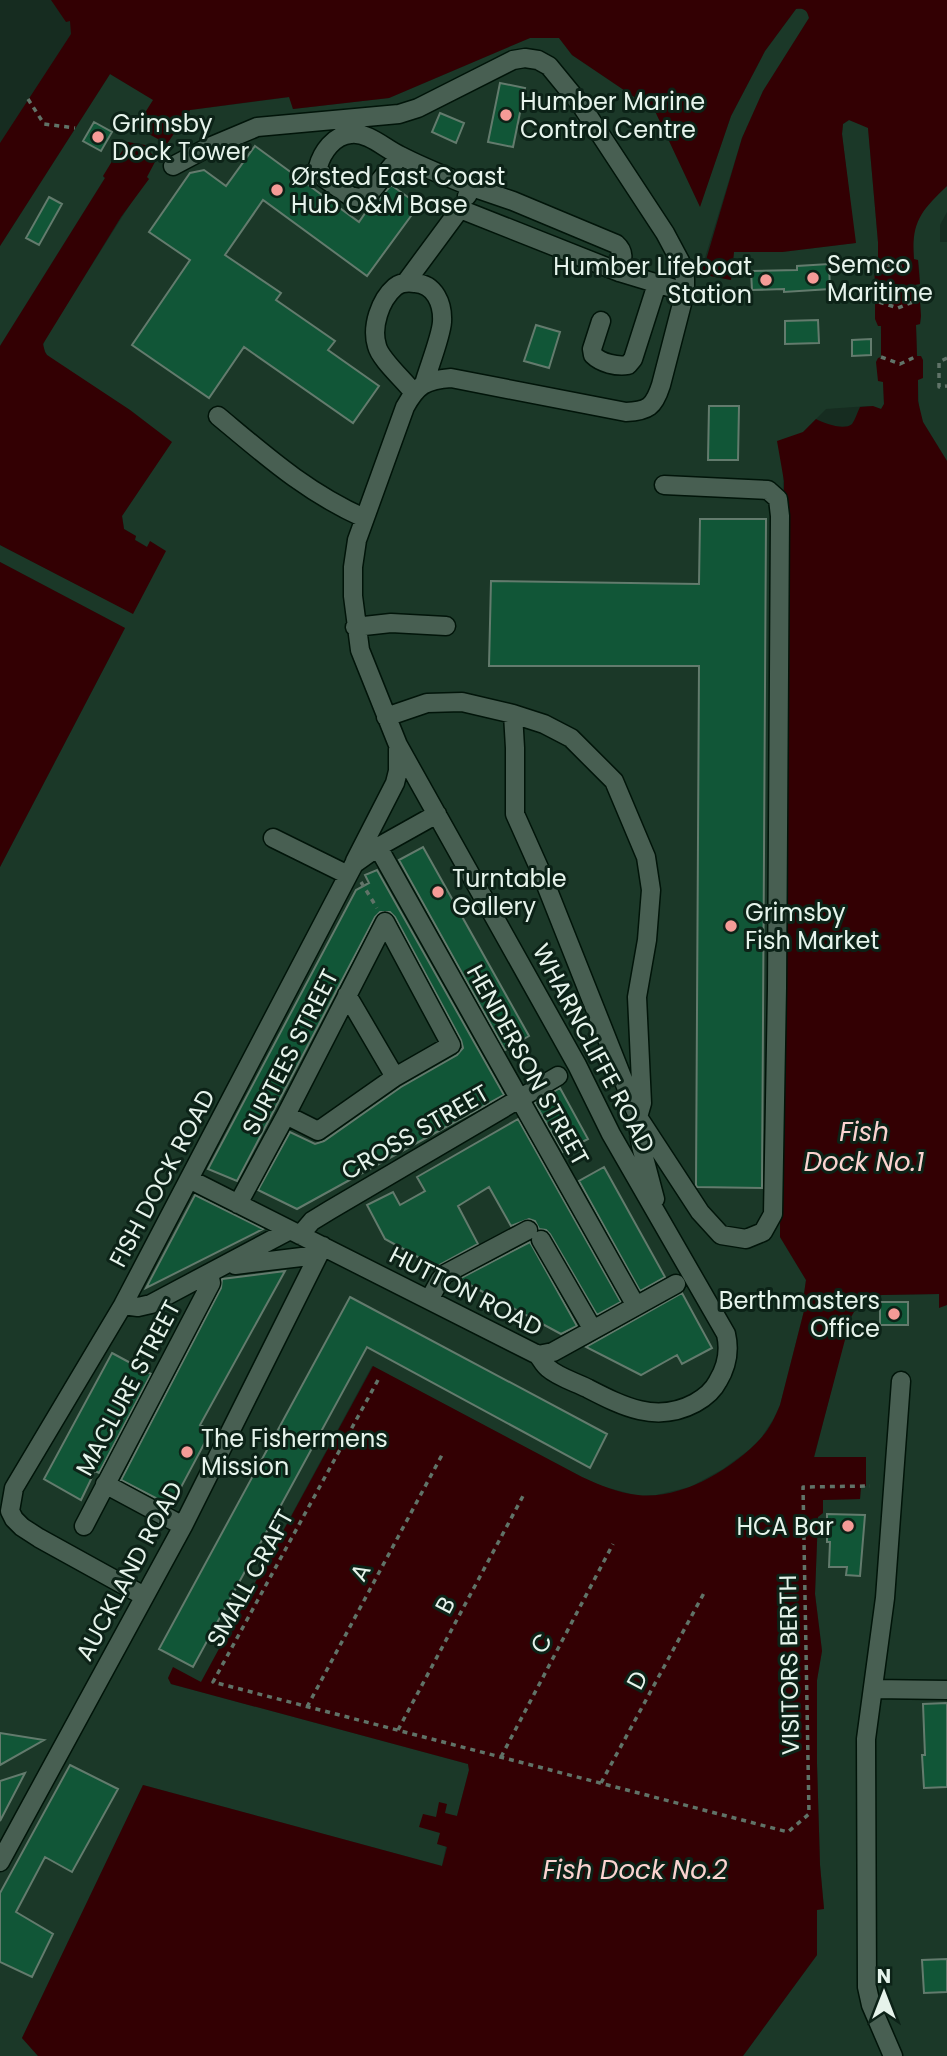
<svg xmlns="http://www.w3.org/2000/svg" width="947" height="2056" font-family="Poppins,sans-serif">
<rect width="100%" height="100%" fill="#162c20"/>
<path fill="#1b3828" d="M803 8 808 12 809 18 763 91 742 138 700 274 731 280 734 252H782L855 243 842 134 843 124 849 120 868 127 878 242V262H874L879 287 884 404 882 409 868 406 826 409 803 432 783 470 780 1237 806 1280 804 1294 805 1307 780 1405 774 1418 761 1438 749 1450 723 1469 690 1487 656 1495 639 1496 601 1486 582 1477 372 1366 201 1682 168 1678 171 1684 468 1764 469 1770 457 1816 452 1815 442 1866 143 1785 22 2038 38 2056H0V867L125 628 0 562V545L133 613 150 542 147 547 134 539 136 536 124 529 122 516 171 442 130 410 56 362 47 355 43 347 45 339 136 195 117 159 103 177 105 178 0 346V246L110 74 154 100 190 110 290 97 293 109 389 98 530 38H559L572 55 655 111 700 206 731 116 765 51 796 9Z
M947 186V212L940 225V242H947V461L923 422 919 410 916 325 920 324 921 316 920 302 915 301V284L920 283 919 267 918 260H914L913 245 914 231 919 216 925 207Z
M939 1294V1307L947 1305V2056H743L817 1955V1909L824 1908 820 1865 817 1764V1680L822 1651 815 1594 818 1516 823 1513V1500L860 1499 861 1486H866L814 1458 840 1356 851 1317 858 1305 866 1298 882 1295Z"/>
<path fill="#330003" d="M51 0H947V186C921 211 911 222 914 259L918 260 920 284 915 285V301L920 302 921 316 920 324 916 325 917 356H921L923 360V378L918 380V401L923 422 947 461V1305L939 1308V1294L882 1295 866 1298 858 1305 851 1317 814 1457H866V1486H861L860 1499 823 1500V1513L818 1517 815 1594 822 1651 817 1680V1764L820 1865 824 1909 817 1910V1955L743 2056H38L22 2038 143 1785 442 1866 447 1847 437 1844 440 1833 419 1827 423 1814 436 1817 439 1802 447 1804 445 1813 457 1816 469 1770 468 1764 171 1684 168 1678 173 1667 201 1682 373 1366 582 1477C600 1485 618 1493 638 1495 681 1500 733 1469 761 1438 770 1428 775 1417 780 1405L805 1307 804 1294 806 1280 780 1237 784 481 777 441 803 432 816 419C824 423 844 431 852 424 855 420 858 411 860 407L873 406 881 409 884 404 883 382 878 381 876 362 878 358 881 357V326H878L875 319V304L879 301V287L875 286 874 262H878V242L868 128 849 120 843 124 842 134 856 243 782 252H734L731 280 700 274 706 260 742 138 763 91 809 18C807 10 804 8 796 9L765 51 731 116 700 207 655 111 572 55 559 38H530L389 98 293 109 289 97 190 110 167 144 136 127 153 100 110 74 0 246V143L71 34 70 21 66 22Z
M128 142 145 145 156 160 147 177 149 179 121 217 43 344 45 352 47 355 130 410 172 442 122 516 124 529 136 536 135 540 147 547 150 541 166 551 133 614 0 545V346L105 178 103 176 114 158 117 159Z
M0 562 125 628 0 867Z"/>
<path fill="#115637" stroke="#637b6d" stroke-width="2" d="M500 83 525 88 513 147 488 142Z
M440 113 464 123 456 143 432 132Z
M94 122 112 132 101 151 83 141Z
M255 146 359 222 370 206 378 201 391 185 419 205 367 276 263 200 225 255 281 293 276 300 335 341 328 350 379 386 353 423 244 347 209 398 132 345 190 260 149 232 190 173 204 170 226 186Z
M49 197 62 204 39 245 26 238Z
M829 264 830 289 784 292V289L752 290 751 271 797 270V266Z
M818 320 819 343 785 344V321Z
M536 325 560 332 549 368 524 361Z
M871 339V355L852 356V340Z
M709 406H739L738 460H708Z
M700 519H766L762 1188 697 1187 696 1185 699 666H489L491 581 699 584Z
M423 847 529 1036 505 1050 399 860Z
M377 870 504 1095 297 1209 258 1190 290 1132 315 1144 324 1141 401 1087 457 1055 463 1048 461 1040 395 917 390 912H380L375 917 237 1181 208 1169 356 890 369 883 365 875Z
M560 1088 588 1139 563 1152 535 1103Z
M518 1119 621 1302 597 1315 550 1234 546 1230 539 1229 535 1221 529 1219 511 1226 489 1187 458 1206 478 1244 436 1267 385 1239 367 1205 393 1192 400 1205 425 1191 417 1177Z
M604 1167 665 1277 640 1291 579 1181Z
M195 1195 263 1229 146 1288Z
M530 1242 577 1326 561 1334 459 1279Z
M285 1271 200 1425 211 1431 171 1506 121 1480 221 1288 222 1279Z
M682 1293 712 1348 682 1364 677 1355 641 1375 586 1347Z
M350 1297 607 1434 590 1468 367 1347 193 1667 159 1649Z
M880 1302H908V1325H880Z
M112 1353 151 1374 99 1473 95 1471 81 1500 44 1479Z
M827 1514 865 1515 860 1576 846 1575 847 1567H829L830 1542H827Z
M947 1703V1787L924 1788 922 1755H925L923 1704Z
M0 1733 44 1740 0 1765Z
M70 1765 118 1789 72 1872 45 1857 16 1912 53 1934 32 1977 0 1962V1893Z
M25 1773 0 1821V1781Z
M947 1959V1992L924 1993 922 1960Z"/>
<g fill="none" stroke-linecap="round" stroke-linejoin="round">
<g stroke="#011409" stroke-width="21">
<path id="minor" d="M400 156 369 194 360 198 350 196 324 178 318 167C322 152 334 135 351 134 369 132 385 149 401 156 424 168 448 177 472 187
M173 166 207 148 257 127 399 114 418 108 513 60 525 58 538 60 549 66 581 105 665 233 680 261 685 279V292L661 385C654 407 648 411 626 412L451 378C425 380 417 385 405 407L357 540 353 567V596L360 650 398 745 577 1065 611 1134 726 1334C730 1351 727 1366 718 1381 713 1391 704 1398 695 1403 656 1424 622 1406 587 1388 575 1382 558 1377 548 1368 544 1365 541 1359 538 1355L189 1179
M467 196 472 187 513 201 616 244C626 253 622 261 619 272
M406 282 460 209 619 272 685 292
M601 321 592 349 593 355C601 363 617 367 628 365L633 359 657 284
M413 392C404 380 380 359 377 346 371 327 380 300 395 287 401 282 408 282 415 283 435 284 443 304 442 322 441 337 428 369 424 384
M218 416C266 456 306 492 364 518
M355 627 391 623 446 626
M386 717 427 703 462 702 513 714 544 724 571 738 614 781 646 857 651 890 647 940 637 997 642 1103 638 1117 540 870 515 814V748L513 714
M273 838 348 875
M378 847 636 1306
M355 861 395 783 398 771V749
M347 995 395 1077
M286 1115 318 1131 395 1077 451 1045 385 922
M638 1117 700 1212 721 1235 746 1239 763 1232 773 1214 777 988 780 516 778 499 768 490 664 485
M638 1124 641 1146 655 1199
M238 1204 286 1115 385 922
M300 1235 312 1221 330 1210 558 1076
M541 1240 593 1330
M235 1265 318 1255
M429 1300 440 1280 445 1274 528 1230
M123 1305 138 1307 151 1304 290 1230
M538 1355 553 1352 676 1284
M105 1484 183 1526
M84 1526 211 1283 209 1273
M144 1596 39 1538 22 1527 14 1519 10 1511 14 1488 123 1305 354 864 378 847 437 814
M873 1689 947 1690
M0 1862 183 1526 323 1246
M893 2056 871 2005 867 1987 866 1739 885 1598 901 1381"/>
</g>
<path stroke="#607368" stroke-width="3.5" stroke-dasharray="5 5" stroke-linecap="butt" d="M28 99 44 124 75 128
M878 262 897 268 914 260
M879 302 898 308 915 301
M881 357 900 364 917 356
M947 358 939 362V387L947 386
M361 882 377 908
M378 1380 213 1682 788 1832 809 1814 803 1487 870 1486
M307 1707 443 1453
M398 1730 523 1496
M501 1757 613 1544
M601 1783 704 1593"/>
<use href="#minor" stroke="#485f52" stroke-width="18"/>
</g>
<g fill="#f59b97" stroke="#0c2217" stroke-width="2.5">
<circle cx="506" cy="115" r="7"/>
<circle cx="98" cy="137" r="7"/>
<circle cx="277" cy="190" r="7"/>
<circle cx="813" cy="278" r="7"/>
<circle cx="766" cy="280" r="7"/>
<circle cx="438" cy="892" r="7"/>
<circle cx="731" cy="926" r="7"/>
<circle cx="894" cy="1314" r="7"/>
<circle cx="187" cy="1452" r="7"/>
<circle cx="848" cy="1526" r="7"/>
</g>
<g text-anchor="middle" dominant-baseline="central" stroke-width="6" stroke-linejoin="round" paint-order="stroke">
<g font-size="24" fill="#e6f3eb" stroke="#0c2217" text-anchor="start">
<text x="520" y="101">Humber Marine<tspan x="520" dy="28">Control Centre</tspan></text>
<text x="112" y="123">Grimsby<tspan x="112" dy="28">Dock Tower</tspan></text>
<text x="291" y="176">Ørsted East Coast<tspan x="291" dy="28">Hub O&amp;M Base</tspan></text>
<text x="827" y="264">Semco<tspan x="827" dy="28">Maritime</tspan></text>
<text x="752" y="266" text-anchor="end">Humber Lifeboat<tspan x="752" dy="28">Station</tspan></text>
<text x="452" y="878">Turntable<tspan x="452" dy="28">Gallery</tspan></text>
<text x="745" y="912">Grimsby<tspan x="745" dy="28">Fish Market</tspan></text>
<text x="880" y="1300" text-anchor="end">Berthmasters<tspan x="880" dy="28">Office</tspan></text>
<text x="201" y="1438">The Fishermens<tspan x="201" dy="28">Mission</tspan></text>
<text x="834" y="1526" text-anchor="end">HCA Bar</text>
</g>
<g font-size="24" fill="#e6f3eb" stroke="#0c2217">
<text transform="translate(594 1048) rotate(62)">WHARNCLIFFE ROAD</text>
<text transform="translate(290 1052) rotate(-63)">SURTEES STREET</text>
<text transform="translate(528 1065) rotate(61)">HENDERSON STREET</text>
<text transform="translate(415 1132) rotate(-30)">CROSS STREET</text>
<text transform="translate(162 1178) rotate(-62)">FISH DOCK ROAD</text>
<text transform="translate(466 1291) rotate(27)">HUTTON ROAD</text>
<text transform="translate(128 1388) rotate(-62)">MACLURE STREET</text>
<text transform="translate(129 1571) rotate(-62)">AUCKLAND ROAD</text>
<text transform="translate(360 1572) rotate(-62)">A</text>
<text transform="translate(250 1578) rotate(-61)">SMALL CRAFT</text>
<text transform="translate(445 1605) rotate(-62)">B</text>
<text transform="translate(541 1643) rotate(-62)">C</text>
<text transform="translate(789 1665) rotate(-91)">VISITORS BERTH</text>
<text transform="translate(637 1680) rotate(-62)">D</text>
</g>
<g font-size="26" font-style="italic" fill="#fbd3d0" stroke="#0c2217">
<text x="864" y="1132">Fish<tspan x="864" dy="30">Dock No.1</tspan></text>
<text x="635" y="1870">Fish Dock No.2</text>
</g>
</g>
<g transform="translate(884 1993)" stroke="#0c2217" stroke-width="5" paint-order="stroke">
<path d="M0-5L12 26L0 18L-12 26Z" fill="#e6f3eb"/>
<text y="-10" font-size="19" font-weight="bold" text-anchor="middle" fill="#e6f3eb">N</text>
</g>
</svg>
